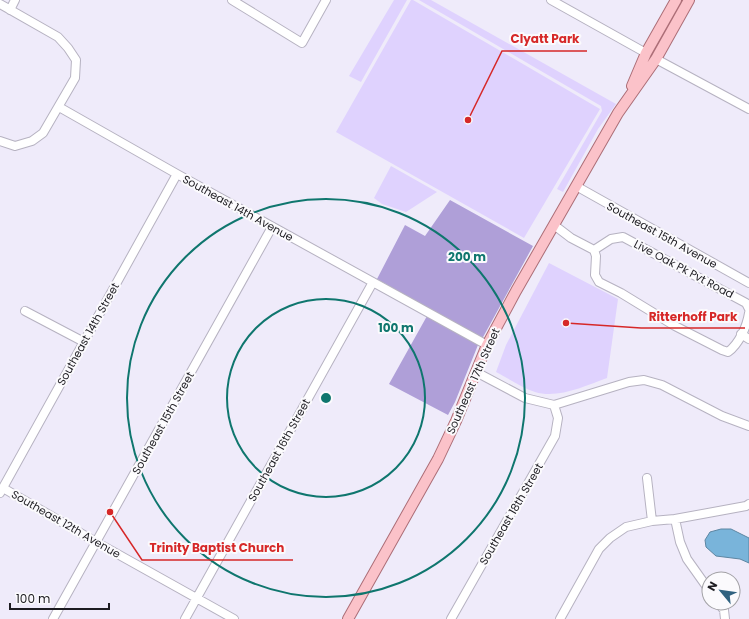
<svg xmlns="http://www.w3.org/2000/svg" width="749" height="619" font-family="Poppins,sans-serif">
<rect width="100%" height="100%" fill="#efebfa"/>
<path fill="#dfd2fe" d="M394 0H407L361 82 349 76Z
M411 0H413L600 109 524 238 336 132Z
M419 0H431L616 104 598 129 563 192 557 189 602 111 601 106Z
M391 166 437 192 406 212 382 204 374 198Z
M549 263 618 299 607 378C585 386 558 399 535 392 522 388 508 378 496 372L506 345Z"/>
<path fill="#af9fd8" d="M450 200 533 246 482 339 377 279 405 225 425 236Z
M427 316 478 345 455 402 448 415 389 384Z"/>
<path fill="#79b4da" stroke="#5d86a2" d="M721 529H731L749 538V563L740 559 716 556 706 547 705 540 710 532Z"/>
<g fill="none" stroke-linecap="round" stroke-linejoin="round">
<g stroke="#b6b2c1" stroke-width="10">
<path id="minor" d="M232 0 302 43 326 0
M551 0 646 53
M0 4 58 37 68 48 76 60 75 78 43 133 32 141 15 146 0 141
M10 10 15 0
M656 59 749 109
M59 107 177 174 487 345
M576 186 749 283
M554 225 571 238 594 250 596 256 595 275 599 282 621 293 675 326 722 350 728 352C739 344 747 326 749 313
M594 250 611 239 623 237 746 303 749 309
M25 311 84 342
M741 334 749 339
M476 372 525 398 554 405 629 382 644 380 662 385 722 416 749 426
M647 478 652 521
M3 488 96 542 234 619
M0 493 177 174
M675 519 680 542 687 559 709 590
M718 603 724 610 725 619
M53 619 272 227
M185 619 373 282
M451 619 555 436 558 418 554 405
M560 619 599 549 610 538 626 527 652 521 675 519 746 506 749 504"/>
</g>
<g stroke="#ac6e77" stroke-width="12">
<path id="major" d="M632 86 646 53 676 0
M348 619 438 459 456 421 487 345 516 291 618 113 656 59 689 0"/>
</g>
<use href="#minor" stroke="#fff" stroke-width="8"/>
<use href="#major" stroke="#fbc2c9" stroke-width="10"/>
</g>
<g fill="none" stroke="#0f766e" stroke-width="2">
<circle cx="326" cy="398" r="99"/>
<circle cx="326" cy="398" r="199"/>
</g>
<g text-anchor="middle" dominant-baseline="central" stroke-width="4" stroke-linejoin="round" paint-order="stroke">
<g font-size="11" fill="#1d1c21" stroke="#fbfafd">
<text transform="translate(238 208) rotate(29)">Southeast 14th Avenue</text>
<text transform="translate(662 235) rotate(29)">Southeast 15th Avenue</text>
<text transform="translate(684 269) rotate(28)">Live Oak Pk Pvt Road</text>
<text transform="translate(88 334) rotate(-61)">Southeast 14th Street</text>
<text transform="translate(473 381) rotate(-66)">Southeast 17th Street</text>
<text transform="translate(163 423) rotate(-61)">Southeast 15th Street</text>
<text transform="translate(279 450) rotate(-61)">Southeast 16th Street</text>
<text transform="translate(511 514) rotate(-60)">Southeast 18th Street</text>
<text transform="translate(66 524) rotate(30)">Southeast 12th Avenue</text>
</g>
</g>
<circle cx="326" cy="398" r="6" fill="#0f766e" stroke="#fbfafd" stroke-width="2"/>
<g font-size="12" text-anchor="middle" font-weight="bold" fill="#0f766e" stroke="#fbfafd" stroke-width="4" stroke-linejoin="round" paint-order="stroke">
<text x="467" y="261">200 m</text>
<text x="396" y="332">100 m</text>
</g>
<path fill="none" stroke="#d62828" stroke-width="1.5" d="M468 120L502 51H587M566 323L641 328H745M110 512L142 560H293"/>
<g fill="#d62828" stroke="#fbfafd" stroke-width="1.5">
<circle cx="468" cy="120" r="4"/>
<circle cx="566" cy="323" r="4"/>
<circle cx="110" cy="512" r="4"/>
</g>
<g font-size="12" text-anchor="middle" font-weight="bold" fill="#d62828" stroke="#fbfafd" stroke-width="4" stroke-linejoin="round" paint-order="stroke">
<text x="545" y="43">Clyatt Park</text>
<text x="693" y="321">Ritterhoff Park</text>
<text x="217" y="552">Trinity Baptist Church</text>
</g>
<g transform="translate(721 591) rotate(299)"><circle r="19" fill="#fbfafd" stroke="#a2a1a5"/>
<path d="M0-3L7 15L0 10L-7 15Z" fill="#306280"/>
<text y="-6" font-size="11" font-weight="bold" text-anchor="middle" fill="#1d1c21">N</text>
</g>
<path d="M10 603v6h99v-6" fill="none" stroke="#1d1c21" stroke-width="2"/>
<text x="16" y="603" font-size="12" fill="#1d1c21" stroke="#fbfafd" stroke-width="3" paint-order="stroke">100 m</text>
</svg>
